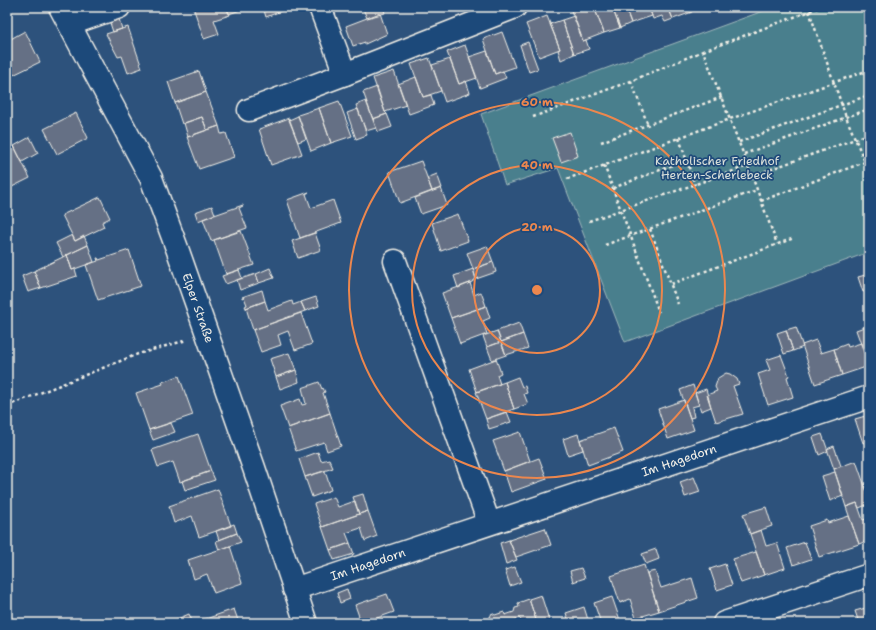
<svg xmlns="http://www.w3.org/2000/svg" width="876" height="630" font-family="'Shantell Sans',sans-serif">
<rect width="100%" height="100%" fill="#2d527c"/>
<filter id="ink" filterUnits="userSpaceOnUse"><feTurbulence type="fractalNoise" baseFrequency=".025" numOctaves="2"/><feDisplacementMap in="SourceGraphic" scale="8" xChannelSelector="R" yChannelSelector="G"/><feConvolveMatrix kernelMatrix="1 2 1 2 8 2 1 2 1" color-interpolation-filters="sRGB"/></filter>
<g filter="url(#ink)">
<path fill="#4a7f8d" stroke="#9fb8ba" d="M774 7H869V252L625 342 558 168 505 185 481 114Z"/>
<path fill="#657085" stroke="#f4f1e8" d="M193 7H226L230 15 214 20 219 34 204 39Z
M226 7H249L229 14Z
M263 7H279L281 11 266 17Z
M368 7H383L385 13 367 18 363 9Z
M573 7H594L604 33 583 41 570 8Z
M600 7H612L620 28 604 33 595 9Z
M612 7H625L631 23 620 28Z
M625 7H649L652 16 631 23Z
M649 7H668L673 19 665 22 662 16 653 19Z
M668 7H691L692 12 673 19Z
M380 13 387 34 365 44V42L353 46 346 26Z
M547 16 560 49 539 57 526 24Z
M574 16 583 41 586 40 589 49 574 54 562 20Z
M119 19 122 29 113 32 110 23Z
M562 20 574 54 561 60 558 50 560 49 550 24Z
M128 27 142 68 128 73 122 56 118 57 106 34Z
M25 31 40 62 9 77 7 73V41Z
M502 32 515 67 495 74 483 39Z
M528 42 538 69 529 72 520 45Z
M465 45 477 78 459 84 447 52Z
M487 51 495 74 503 71 506 78 480 88 469 57Z
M429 58 441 91 423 97 411 64Z
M450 59 459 84 466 81 470 93 445 102 432 65Z
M199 71 206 92 175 103 168 82Z
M394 71 406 105 385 112 373 78Z
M416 77 423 97 431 95 434 105 409 114 398 84Z
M377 87 385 112 387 114 373 119 363 92Z
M206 92 219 126 207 130 202 117 182 124 175 103Z
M339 101 352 136 331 143 319 108Z
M366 101 376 128 366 131 356 105Z
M319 108 331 143 311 151 298 115Z
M358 109 367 135 356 139 347 113Z
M76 113 88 138 57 154 44 129Z
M387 114 392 127 378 132 373 119Z
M298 116 306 139 298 142 289 120Z
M202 117 207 130 188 137 184 123Z
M289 118 302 154 271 165 259 129Z
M219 126 221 134 226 133 234 157 199 169 187 137Z
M570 132 578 156 561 162 552 138Z
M30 137 38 153 22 162 14 146Z
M14 146 30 178 12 187 7 179V149Z
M421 161 432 191 400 203 389 172Z
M437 174 442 188 432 191 427 178Z
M441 188 447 205 421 214 415 198Z
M309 192 306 194 311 208 333 200 341 223 300 238 287 200Z
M100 197 110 218 102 222 104 227 75 241 62 215Z
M243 205V206L239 208 247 228 211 241 203 219Z
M212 206 215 214 198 221 195 212Z
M458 214 468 241 441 251 432 223Z
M241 231 254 265 226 274 214 240Z
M315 233 321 250 298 258 292 241Z
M72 235 75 241 84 236 88 245 63 257 56 243Z
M88 245 94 262 72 270 67 255Z
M487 246 493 262 473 269 467 253Z
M129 250 141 286 98 300 86 265 98 261 97 258H98L99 260Z
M67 255 72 270 75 269 77 276 41 288 34 271Z
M493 262 496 272 476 279 473 269Z
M270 268 274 278 259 283 256 274Z
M473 269 476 279 472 282 458 288 454 276Z
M239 270 242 278 226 284 222 276Z
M34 271 41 288 28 292 22 276Z
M256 274 259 283 240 290 237 280Z
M869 274V290L863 292 858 277Z
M470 283 474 295 481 292 486 306 451 318 442 293Z
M262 290 265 301 246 308 245 306 247 305 244 297 242 298V297Z
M316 297 319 306 305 311 301 302Z
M265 301 268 310 292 301 293 305 301 302 305 311 253 330 246 308Z
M486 306 490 318 483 321 487 334 460 344 451 318Z
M301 313 312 344 295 350 288 331 278 335 281 345 261 352 253 330Z
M519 323 523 334 501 342 497 331Z
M867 326 869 331V357L866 358 856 330Z
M796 327 803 347 793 351 786 330Z
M786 330 793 351 784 354 777 333Z
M497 331 501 342 487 347 483 336Z
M523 334 528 348 506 355 501 342Z
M816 340 821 353 834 349 842 375 815 384 802 345Z
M501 342 506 355 492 360 487 347Z
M861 343 869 366 842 375 834 349 847 344 848 347Z
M289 353 296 370 276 377 270 359Z
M781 355 789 376 787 377 793 397 768 405 758 374 770 370 766 360Z
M496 359 501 373 497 375 500 384 477 392 469 369Z
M296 370 299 382 280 389 276 377Z
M726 373 730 374 737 379 739 384 733 386 743 414 716 422 707 395 717 391 715 387 718 378Z
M179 376 193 415 149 430 136 393 163 384 162 382Z
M518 377 522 387 525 386 527 393 524 394 528 404 514 409 505 382Z
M319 382 322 389 323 388 325 392 323 393 330 413 288 428 280 406 300 399 302 405 306 404 302 388Z
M505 382 514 409 486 419 476 392Z
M693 385 699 405 692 407 694 417 690 418 680 390Z
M706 389 711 407 701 411 695 393Z
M684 400 694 430 668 439 658 409Z
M507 412 511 422 489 429 486 419Z
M330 413 341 446 327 451 324 442 296 451 288 428Z
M869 415V441L863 443 855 419Z
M171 423 175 432 153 440 149 430Z
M614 428 623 452 588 465 580 440Z
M520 432 530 461 504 471 493 441Z
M198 434 211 471 180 482 173 462 158 467 152 450Z
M578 434 583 450 568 455 563 439Z
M822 434 828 451 819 455 813 437Z
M834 446 841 466 834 469 827 449Z
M318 452 321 461 329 459 333 468 305 477 299 459Z
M539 458 547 479 511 492 504 471Z
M856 461 869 498V504L859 508 857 503 846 507 834 469Z
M211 471 215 480 185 490 182 481Z
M325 471 331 490 312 497 305 477Z
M835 472 843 496 830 501 822 476Z
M694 477 700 492 685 497 680 482Z
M218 489 231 526 199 537 192 516 174 523 169 506Z
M363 494 368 511 359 514 353 497Z
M334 497 338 507 355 501 359 514 322 527 314 504Z
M857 503 863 520 869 518V540L859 544 846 507Z
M766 507 772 526 750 534 743 514Z
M368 511 377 536 365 541 361 528 346 533 350 543 330 550 322 527Z
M849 516 859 544 819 557 809 526 827 520 828 523Z
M234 524 237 533 219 540 216 531Z
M545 528 551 545 516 557 509 540Z
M761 530 766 546 777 543 785 568 764 575 750 534Z
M237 533 241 542 219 550 216 541Z
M509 540 517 560 506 564 500 543Z
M805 542 811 559 793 565 787 548Z
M350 543 354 554 334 560 330 550Z
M230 546 242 583 214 593 207 574 194 579 188 560Z
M656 549 659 559 646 564 642 554Z
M756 552 764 575 741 583 733 559Z
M725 564 732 585 717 590 710 569Z
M644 565 659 611 636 618 630 599 620 603 611 576Z
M515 567 521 582 510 586 505 570Z
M581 568 585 578 573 582 570 571Z
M655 571 661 588 692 578 698 598 659 611 647 573Z
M347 589 350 599 340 603 337 593Z
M387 594 394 612 377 618 378 623 361 622 355 605Z
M541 595 550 623H537L529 599Z
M612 597 621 623H601L594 603Z
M529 599 537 623H524L519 618 507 623H487L492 613 495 615 504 612 505 615 514 612 515 608 519 607 518 603Z
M584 607 589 623H557L568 619 566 613Z
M869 607V623H859L855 611Z
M234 609 239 623H201L200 621Z
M189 614 193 623H171L170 622Z"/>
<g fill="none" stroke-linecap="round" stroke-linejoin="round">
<g stroke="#f4f1e8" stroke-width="25">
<g id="minor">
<path id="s1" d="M60 7 151 178 178 251 254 468 306 623"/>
<path d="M320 7 345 74 515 7"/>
<path d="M70 24 119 7"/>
<path d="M249 110 345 74"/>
<path d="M395 261 489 523"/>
<path id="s2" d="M294 589 869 397"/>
<path d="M724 623 869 575"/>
</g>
</g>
<path stroke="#f4f1e8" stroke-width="2.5" stroke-dasharray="3 3" stroke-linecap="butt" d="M809 11 846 117 865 162 869 160
M703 51 821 7
M631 81 648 125
M533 117 631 81 703 51 752 176 869 134
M679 138 695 185
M601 142 722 97
M739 142 869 95
M744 154 869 109
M604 165 659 312
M752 176 777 244
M567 179 730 119 869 70
M613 188 686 160
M761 201 865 162
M589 221 748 166
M650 229 678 304
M605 245 757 190
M671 284 794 238
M7 406 138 354 187 340"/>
<use href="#minor" stroke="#1f4a7a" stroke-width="22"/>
</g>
</g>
<g fill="none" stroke="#ec874e" stroke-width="2">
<circle cx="537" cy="290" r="63"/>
<circle cx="537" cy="290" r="125"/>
<circle cx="537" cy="290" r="188"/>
</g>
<g text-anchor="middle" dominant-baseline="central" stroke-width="3.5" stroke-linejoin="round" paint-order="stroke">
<g font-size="12" fill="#dae0da" stroke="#1f4a7a">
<text x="717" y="161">Katholischer Friedhof<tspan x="717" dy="14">Herten-Scherlebeck</tspan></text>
</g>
<g font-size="12" fill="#f4f1e8" stroke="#1f4a7a">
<text stroke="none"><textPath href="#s1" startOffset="332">Elper Straße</textPath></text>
<text stroke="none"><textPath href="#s2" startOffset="406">Im Hagedorn</textPath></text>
<text stroke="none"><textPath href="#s2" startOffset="78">Im Hagedorn</textPath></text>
</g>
</g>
<circle cx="537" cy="290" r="6" fill="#ec874e" stroke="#1f4a7a" stroke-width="2"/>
<g font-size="12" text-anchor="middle" font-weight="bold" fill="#ec874e" stroke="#1f4a7a" stroke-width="3.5" stroke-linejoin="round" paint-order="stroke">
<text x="537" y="106">60 m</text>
<text x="537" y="169">40 m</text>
<text x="537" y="231">20 m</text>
</g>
<rect width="876" height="630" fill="none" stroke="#1f4a7a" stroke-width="24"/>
<rect x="12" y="12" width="852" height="606" fill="none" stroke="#f4f1e8" stroke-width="1.5" filter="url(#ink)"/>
</svg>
